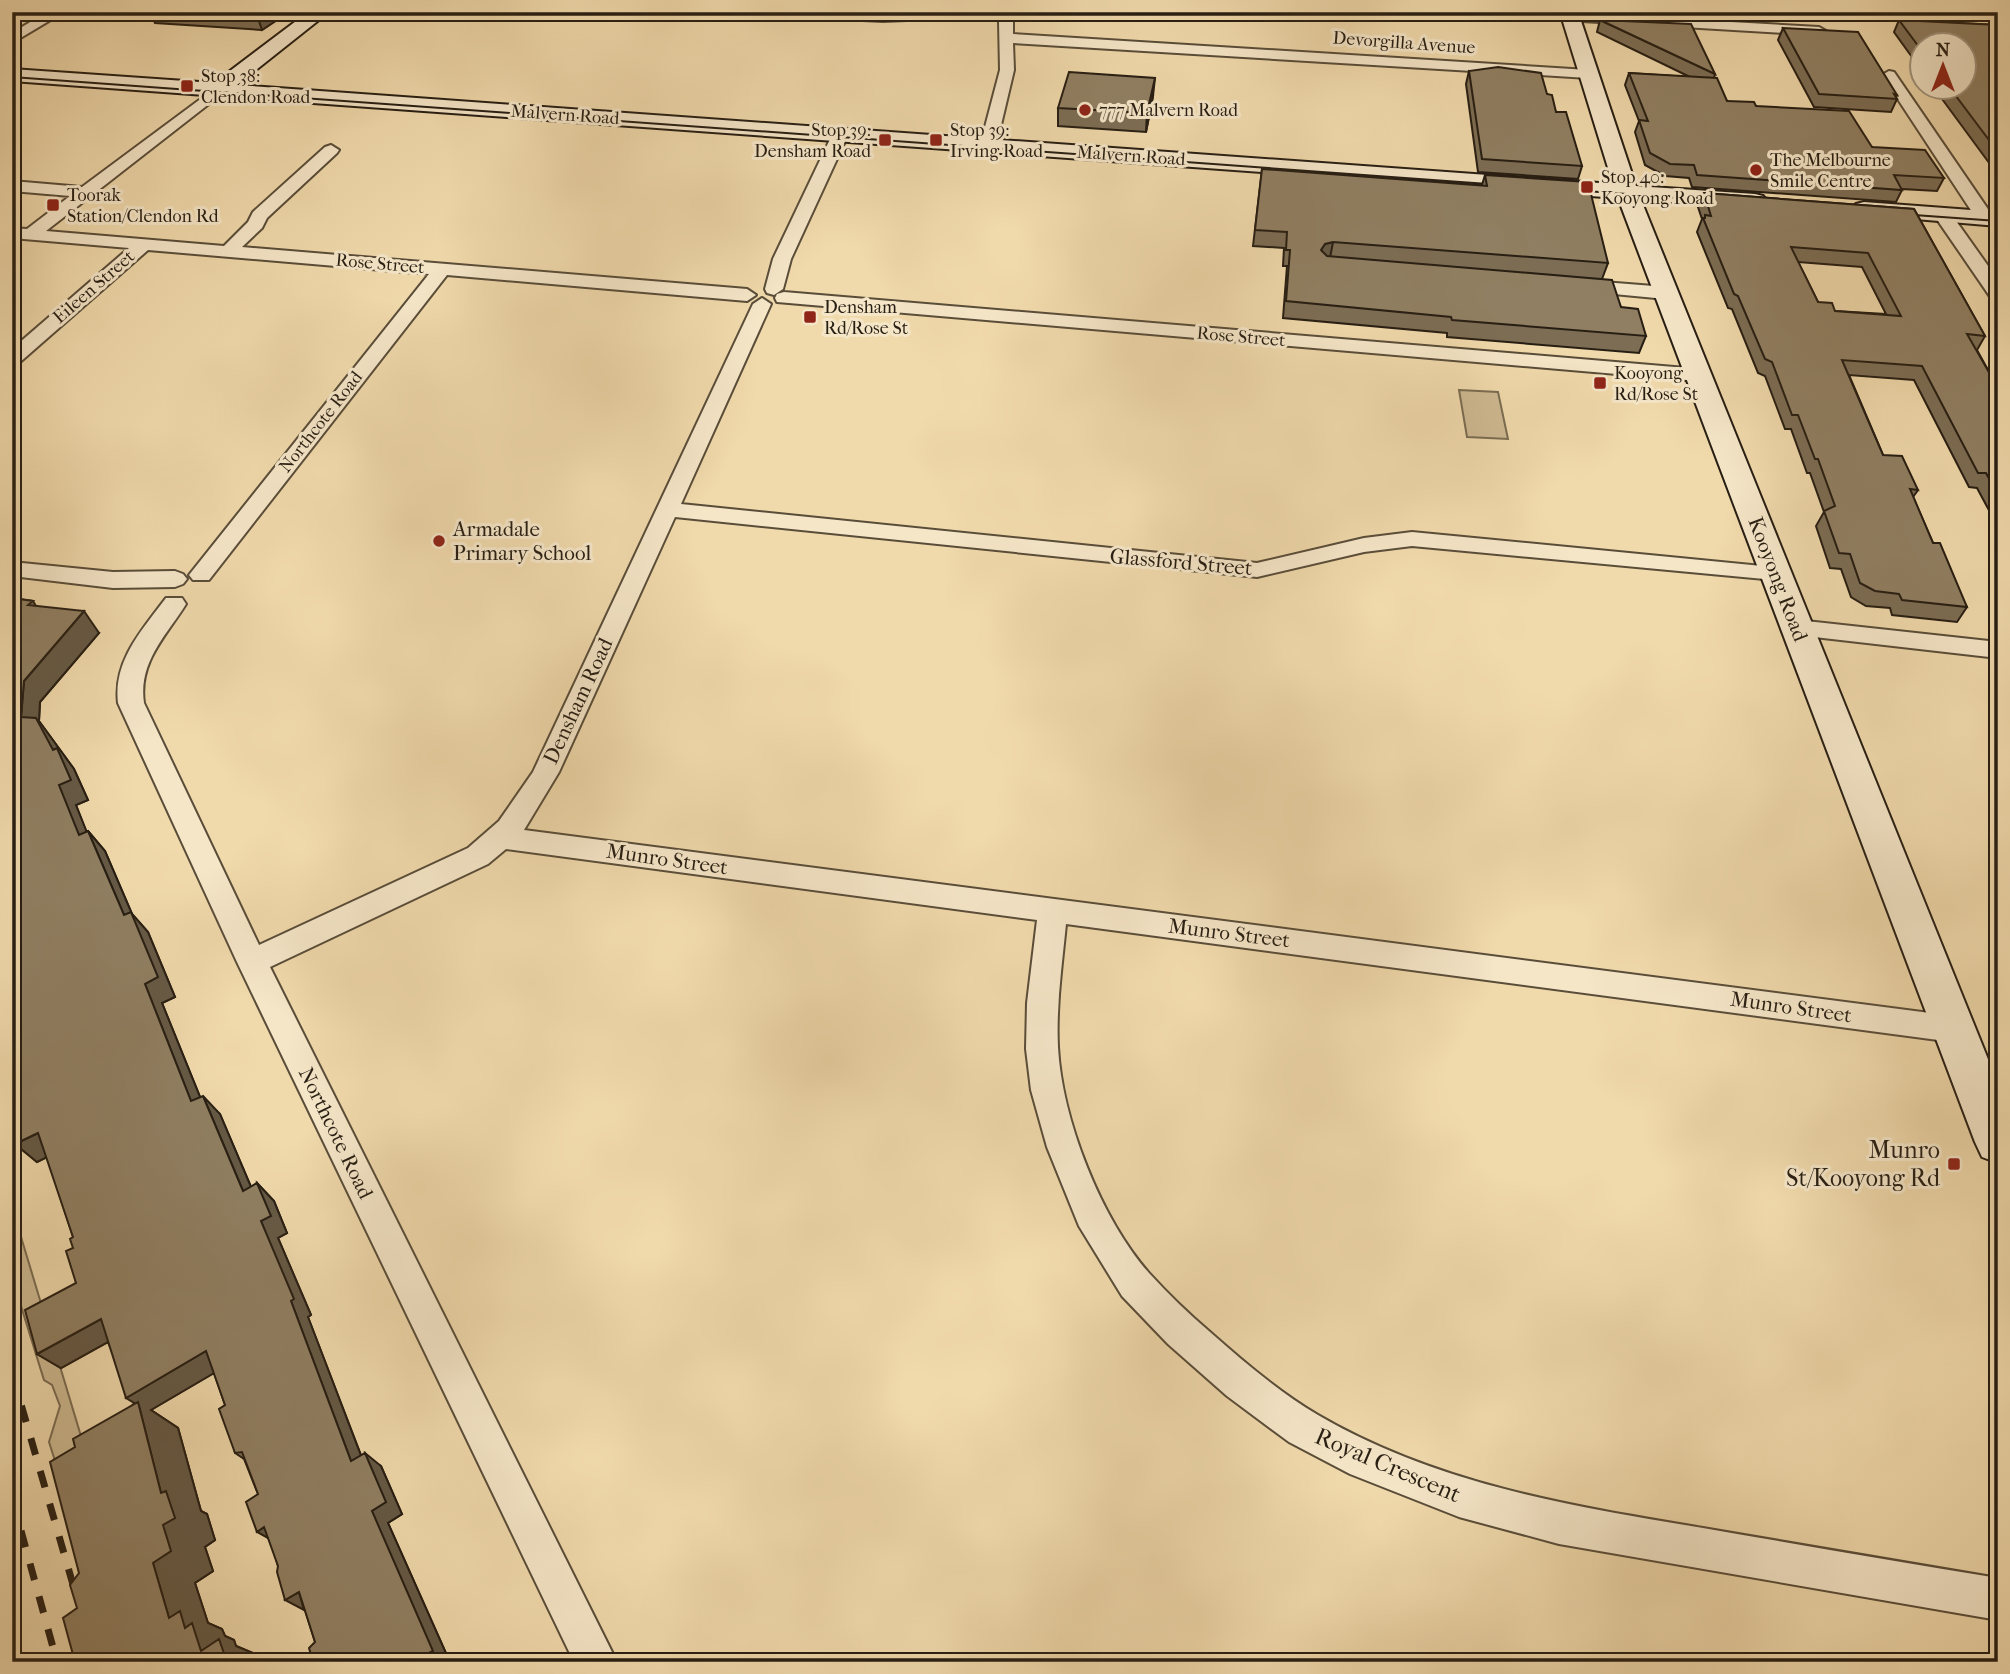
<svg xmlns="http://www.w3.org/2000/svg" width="2010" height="1674" font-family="'IM FELL French Canon',serif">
<rect width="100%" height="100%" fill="#f0d9ab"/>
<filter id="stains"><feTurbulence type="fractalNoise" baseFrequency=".00286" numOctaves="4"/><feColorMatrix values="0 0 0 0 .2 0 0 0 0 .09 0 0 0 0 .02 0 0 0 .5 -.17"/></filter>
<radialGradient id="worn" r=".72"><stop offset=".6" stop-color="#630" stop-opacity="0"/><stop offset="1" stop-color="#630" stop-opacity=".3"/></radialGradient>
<path fill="#ceb991" stroke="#7a6c52" stroke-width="2" d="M1459 390 1498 392 1508 439 1467 437Z
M12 1207 96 1486 111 1636 49 1442 60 1406 52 1385 44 1380 12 1277Z"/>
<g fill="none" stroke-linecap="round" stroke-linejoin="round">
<g stroke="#594d39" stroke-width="4">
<path id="street" d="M47 12H64L12 43V33Z
M772 12H1010L1003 16 883 21 779 16Z
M1570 13 1819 27 1826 31 1819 35 1565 20 1563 17Z
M1006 18 1013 22V34L1588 70 1595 74 1588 78 1013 43 1014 70 996 146 988 151 980 146 1000 70 999 22Z
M1889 71 1894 72 1994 218 1991 222 1985 223 1976 218 1882 75Z
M218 86 223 87V93L46 231 224 246 248 222 253 212 325 147 331 145 339 150 337 153 267 218 262 228 242 247 747 289 756 295 747 301 447 275 209 580H193L189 575 193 570 429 274 148 250 19 363 12 365V349L129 248 12 238V228L27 229 70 196 12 191V181L82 187Z
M840 130 848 135 791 259 783 289 774 295 767 293 765 289 773 259 832 135Z
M1943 210 1949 211 1998 280V299L1991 298 1934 215Z
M1578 280 1666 287 1675 293 1666 299 1572 290 1569 286Z
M784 292 1698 369 1708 375 1698 381 777 302 775 298 777 294Z
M762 298 771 304 681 504 1257 563 1364 538 1412 532 1783 568 1787 573 1783 578 1775 580 1412 546 1364 552 1257 577 675 517 559 772 524 830 1953 1016 1964 1019 1969 1029 1964 1039 1953 1042 1066 924C1062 965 1056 1006 1058 1047 1062 1120 1101 1218 1149 1273 1168 1294 1189 1314 1210 1332 1244 1362 1279 1392 1318 1415 1436 1484 1570 1506 1703 1528 1801 1545 1899 1562 1998 1578V1620L1559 1544 1459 1517 1350 1474 1289 1442 1227 1396 1168 1344 1122 1296 1079 1226 1047 1147 1031 1090 1026 1049 1027 1003 1037 920 506 849 488 864 270 967 617 1662H574L237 962 118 703C113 661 142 630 166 598H182L186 604C166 636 138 662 144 703L259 945 468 848 499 821 533 772 753 304Z
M12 562 113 572 175 571 183 574 187 579 183 584 175 587 113 588 12 576Z
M1797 620 1998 642V658L1788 634 1785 628 1788 622Z"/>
</g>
<g stroke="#271e13" stroke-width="4">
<path id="secondary" d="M308 12H329L237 85 1613 184 1560 12H1578L1636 186 1755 194 1763 196 1767 201 1763 206 1755 208 1641 200 1998 1084V1163L1982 1157 1975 1142 1618 198 12 81V69L214 83Z
M1864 202 1998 212V226L1856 214 1852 209 1856 204Z"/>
</g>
<use href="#street" fill="#f5e6c8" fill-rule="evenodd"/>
<use href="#secondary" fill="#f5e6c8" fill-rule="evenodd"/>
<path stroke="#271e13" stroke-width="2" d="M12 77 1502 185
M1572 190 1722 201
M1900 214 1998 221"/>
<path stroke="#271e13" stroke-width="7" stroke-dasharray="17 17" stroke-linecap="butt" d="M12 1373 78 1602
M12 1498 57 1662"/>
</g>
<path fill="#7c6d54" stroke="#271e13" stroke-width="2" fill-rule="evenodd" d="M94 12H289L262 30 155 23 153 19 95 16Z
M1600 20 1715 74 1714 78 1727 101 1756 106 1872 147 1944 178 1937 191 1901 189 1902 190 1896 202 1692 187 1689 178 1665 176 1645 165 1635 132 1639 121 1625 85 1629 73 1690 77 1597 32Z
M1899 20 1998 25V175L1934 88H1964L1922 46V71L1894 32Z
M1783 28 1897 95 1896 98 1897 99 1891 112 1814 107 1778 40Z
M1469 71 1547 94 1556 112 1582 166 1578 179 1478 172 1466 84Z
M1153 96 1146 132 1058 126V108Z
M1262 169 1482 185 1485 175 1608 263 1602 279 1621 307 1646 336 1639 353 1447 337V333L1283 318 1287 266H1283L1284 248 1253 246Z
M1704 193 1914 209 1985 336 1977 350 1998 388V527L1977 488 1969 487 1914 380 1849 375 1883 455 1918 490 1913 497 1933 543 1967 607 1957 622 1892 615 1890 608 1866 606 1851 597 1841 569 1830 568 1816 526 1824 512 1810 473H1807L1791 429H1785L1765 376 1758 373 1732 309 1728 308 1697 232 1702 219 1698 207ZM1798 262 1862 267 1886 314 1835 311 1818 302Z
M12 598 33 601 36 606 99 633 40 702 39 721 74 769 88 800 76 805 86 831H88L105 851 132 914 148 932 175 997 162 1003 200 1097 220 1114 251 1187 257 1183 274 1201 287 1233 278 1238 311 1315 308 1317 361 1455 381 1466 402 1514 388 1523 449 1660 444 1662H313L315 1642 305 1610 278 1566 258 1494 244 1459 235 1453 225 1405 214 1373 151 1410 178 1428 201 1511 207 1514 215 1540 205 1547 213 1571 195 1583 208 1623 222 1629 225 1636 234 1640 236 1646 260 1656 262 1662H75L79 1573 75 1447 134 1404 108 1342 61 1368 37 1354 76 1283 73 1248V1237L47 1157 37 1162 15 1144 12 1135Z"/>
<path fill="#655945" stroke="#271e13" stroke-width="2" d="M256 12H289L262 30Z
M1155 78 1153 96 1146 132 1147 113Z
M1333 242 1330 258 1322 260 1321 250 1325 244Z
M84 611 99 633 40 702 39 721 74 769 88 800 76 805 96 855 79 835 21 717 24 681Z
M88 831 105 851 132 914 148 932 175 997 162 1003 209 1119 191 1101 145 984 124 915Z
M203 1096 220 1114 260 1208 243 1191Z
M38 1133 59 1151 37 1162 15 1144Z
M257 1183 274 1201 287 1233 278 1238 311 1315 308 1317 368 1474 351 1461 261 1221Z
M101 1319 122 1334 61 1368 37 1354Z
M206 1351 226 1366 151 1410 178 1428 201 1511 207 1514 215 1540 205 1547 213 1571 195 1583 208 1623 222 1629 225 1636 234 1640 236 1646 260 1656 262 1662H227L201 1651 185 1628 169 1618 153 1563 161 1493 139 1406 126 1398Z
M365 1453 381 1466 402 1514 388 1523 449 1660 444 1662H410L372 1511Z
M264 1527 277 1543 257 1532Z
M299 1592 304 1610 285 1600Z"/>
<path fill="#907f62" stroke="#271e13" stroke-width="2" fill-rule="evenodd" d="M1600 20 1691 24 1715 74Z
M1899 20 1998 25V152L1950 88H1964V46H1922V51Z
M1783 28 1858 32 1897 95 1894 94 1897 99 1819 94Z
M1498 67 1541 73 1547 94 1552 95 1556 112H1566L1582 166 1482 159 1469 71Z
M1069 72 1155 78 1147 113 1058 108Z
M1629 73 1717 78 1727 101 1754 102 1756 106 1849 111 1872 147 1925 150 1944 178 1894 175 1902 190 1697 175 1694 165 1670 164 1650 153 1639 120 1648 121Z
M1262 169 1487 186 1485 175 1588 182 1608 263 1333 242 1325 244 1321 250 1327 256 1612 280 1621 307 1638 309 1646 336 1452 320 1451 317 1286 301 1290 250H1286L1287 232 1255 230Z
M1704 193 1914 209 1985 336 1967 334 1998 388V495L1986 473H1978L1922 366 1842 360 1883 455 1902 456 1918 490 1910 489 1933 543H1940L1967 607 1902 600 1899 594 1875 591 1860 583 1850 554 1839 553 1824 511 1835 506 1818 459H1815L1798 415H1792L1772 362 1765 359 1738 296 1734 294 1703 218H1705V215L1711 216ZM1791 247 1868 253 1901 316 1835 311 1832 303 1818 302Z
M12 598 33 601 28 605 84 611 24 681 21 717 36 718 53 750 57 748 71 780 59 785 79 835 88 831 124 915 131 912 158 977 145 984 191 1101 203 1096 243 1191 257 1183 271 1216 261 1221 294 1299 291 1301 351 1461 365 1453 386 1502 372 1511 433 1651 410 1662H313L309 1648 315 1642 299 1592 285 1600 277 1572 278 1566 264 1527 257 1532 246 1502 258 1494 242 1452 235 1453 219 1409 225 1405 206 1351 126 1398 101 1319 37 1354 25 1310 76 1283 66 1251 73 1248 70 1239 73 1237 38 1133 15 1144 12 1135V705L18 702H12Z
M138 1402 161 1493 166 1491 175 1518 163 1525 171 1551 153 1563 169 1618 180 1611 185 1628 192 1623 201 1651 219 1639 227 1662H75L63 1618 77 1608 70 1585 79 1573 50 1462 75 1447 73 1439Z"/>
<g fill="#8f2418" stroke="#f5e6c8" stroke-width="2.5">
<rect x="180" y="79" width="14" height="14" rx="3.5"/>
<circle cx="1085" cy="110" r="7"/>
<rect x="878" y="133" width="14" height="14" rx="3.5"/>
<rect x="929" y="133" width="14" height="14" rx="3.5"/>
<circle cx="1756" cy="170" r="7"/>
<rect x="1580" y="180" width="14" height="14" rx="3.5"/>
<rect x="46" y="198" width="14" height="14" rx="3.5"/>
<rect x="803" y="310" width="14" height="14" rx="3.5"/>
<rect x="1593" y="376" width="14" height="14" rx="3.5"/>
<circle cx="439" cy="541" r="7"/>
<rect x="1947" y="1157" width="14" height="14" rx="3.5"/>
</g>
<g text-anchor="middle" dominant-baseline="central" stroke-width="6" stroke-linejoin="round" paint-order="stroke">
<g font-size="18" fill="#271e13" stroke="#f5e6c8">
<text transform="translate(1404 43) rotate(4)">Devorgilla Avenue</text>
<text transform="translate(565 115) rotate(4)">Malvern Road</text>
<text transform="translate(1131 156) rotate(4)">Malvern Road</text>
<text transform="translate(380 264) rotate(5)">Rose Street</text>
<text transform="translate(94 287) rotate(-41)">Eileen Street</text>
<text transform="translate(1241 337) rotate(5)">Rose Street</text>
<text transform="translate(321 422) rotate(-52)">Northcote Road</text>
</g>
<g font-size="18" fill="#271e13" stroke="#f5e6c8" text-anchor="start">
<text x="201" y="76">Stop 38:<tspan x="201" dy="21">Clendon Road</tspan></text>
<text x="1099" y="110">777 Malvern Road</text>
<text x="871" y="130" text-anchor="end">Stop 39:<tspan x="871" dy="21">Densham Road</tspan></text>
<text x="950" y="130">Stop 39:<tspan x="950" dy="21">Irving Road</tspan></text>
<text x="1770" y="160">The Melbourne<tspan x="1770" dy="21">Smile Centre</tspan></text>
<text x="1601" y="177">Stop 40:<tspan x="1601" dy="21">Kooyong Road</tspan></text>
<text x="67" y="195">Toorak<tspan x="67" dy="21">Station/Clendon Rd</tspan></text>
<text x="824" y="307">Densham<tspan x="824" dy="21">Rd/Rose St</tspan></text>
<text x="1614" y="373">Kooyong<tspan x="1614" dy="21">Rd/Rose St</tspan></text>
</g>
<g font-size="21" fill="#271e13" stroke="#f5e6c8" text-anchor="start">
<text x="453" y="529">Armadale<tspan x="453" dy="24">Primary School</tspan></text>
</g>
<g font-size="21" fill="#271e13" stroke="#f5e6c8">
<text transform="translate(1181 562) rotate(5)">Glassford Street</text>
<text transform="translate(1778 579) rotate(69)">Kooyong Road</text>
<text transform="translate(578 701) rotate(-65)">Densham Road</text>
<text transform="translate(667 859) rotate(8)">Munro Street</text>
<text transform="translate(1229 933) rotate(7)">Munro Street</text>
<text transform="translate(1791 1007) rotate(8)">Munro Street</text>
<text transform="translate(336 1133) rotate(64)">Northcote Road</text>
</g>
<g font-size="24" fill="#271e13" stroke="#f5e6c8" text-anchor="end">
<text x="1940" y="1150">Munro<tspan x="1940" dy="28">St/Kooyong Rd</tspan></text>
</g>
<g font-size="24" fill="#271e13" stroke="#f5e6c8">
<text transform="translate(1388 1465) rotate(23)">Royal Crescent</text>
</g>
</g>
<rect width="2010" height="1674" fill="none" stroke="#f0d9ab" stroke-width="42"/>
<rect x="14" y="14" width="1982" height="1646" fill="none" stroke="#271e13" stroke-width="3.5"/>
<rect x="21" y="21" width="1968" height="1632" fill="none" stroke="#271e13" stroke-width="2"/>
<g transform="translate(1943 66)"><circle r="33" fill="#f5e6c8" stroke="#a39680" stroke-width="2"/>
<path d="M0-5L12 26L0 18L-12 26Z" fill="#8f2418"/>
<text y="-10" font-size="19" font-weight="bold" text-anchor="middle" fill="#271e13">N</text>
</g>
<rect width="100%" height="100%" filter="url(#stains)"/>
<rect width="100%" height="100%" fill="url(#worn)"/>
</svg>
